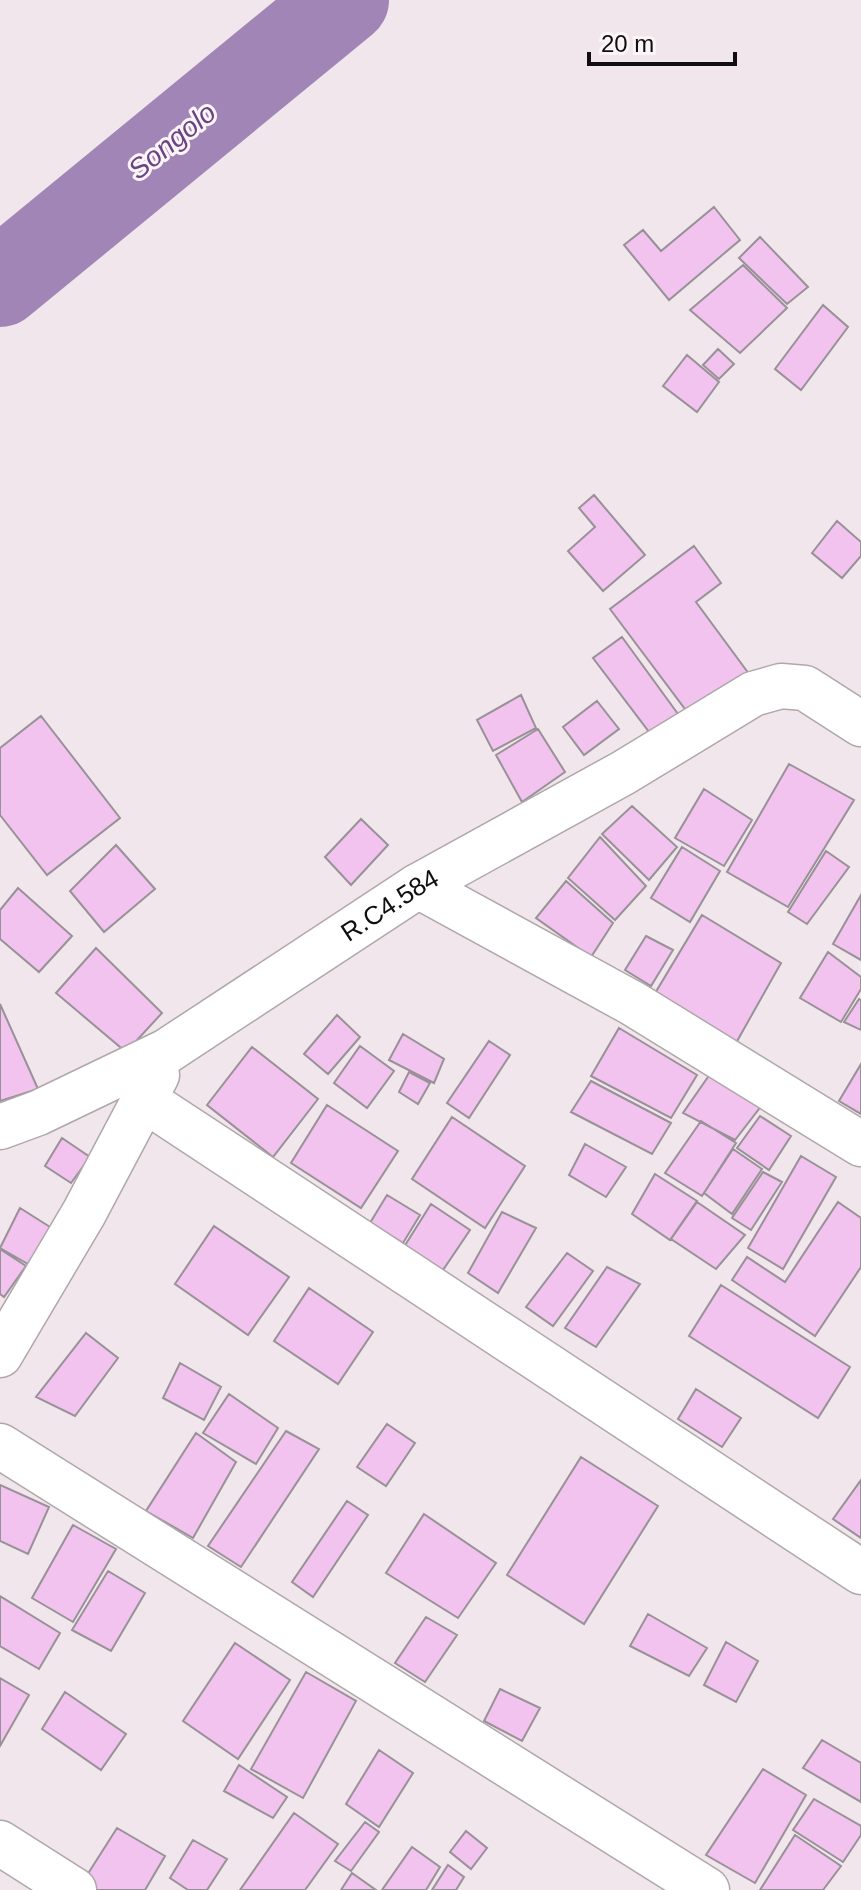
<svg xmlns="http://www.w3.org/2000/svg" width="861" height="1890" font-family="Helvetica,sans-serif">
<rect width="100%" height="100%" fill="#f0e6eb"/>
<g fill="none" stroke-linecap="round" stroke-linejoin="round">
<path stroke="#a085b6" stroke-width="88" d="M0 283 345 0"/>
</g>
<path fill="#f1c3ee" stroke="#989197" stroke-width="2" d="M714 207 740 240 669 300 624 245 643 230 661 251Z
M760 237 808 287 787 304 739 258Z
M743 265 787 308 740 353 690 310Z
M823 305 848 327 801 390 775 369Z
M718 349 734 364 719 379 703 365Z
M687 355 719 382 697 412 663 386Z
M594 495 645 555 603 591 568 551 595 527 579 508Z
M837 521 861 542V556L842 578 812 553Z
M694 546 721 583 696 602 752 678 694 721 610 609Z
M622 637 686 725 659 745 593 658Z
M521 695 536 728 493 751 477 720Z
M597 701 619 729 584 755 563 727Z
M41 716 120 818 47 875 0 815V748Z
M538 729 565 772 522 802 496 755Z
M789 764 854 800 788 907 727 872Z
M704 789 752 820 724 866 675 838Z
M632 806 677 847 649 880 602 834Z
M361 819 388 845 351 885 325 857Z
M600 837 646 886 615 920 568 878Z
M116 845 155 889 104 932 70 891Z
M682 847 720 871 690 922 651 898Z
M826 851 849 867 807 924 788 912Z
M566 881 613 923 591 957 536 918Z
M18 888 72 936 39 972 0 939V910Z
M861 895V960L833 944Z
M702 915 781 963 736 1043 654 995Z
M646 936 673 950 651 986 625 970Z
M96 948 162 1013 126 1052 56 993Z
M828 952 861 977V989L841 1022 800 998Z
M859 999 861 1000V1030L844 1022Z
M0 1004 38 1089 0 1101Z
M337 1015 360 1037 328 1074 304 1054Z
M619 1028 697 1075 671 1118 591 1076Z
M403 1034 444 1059 434 1083 389 1060Z
M489 1041 510 1055 469 1118 447 1103Z
M360 1046 394 1071 367 1108 334 1083Z
M252 1047 318 1099 273 1157 207 1105Z
M861 1064V1114L839 1101Z
M409 1072 430 1083 418 1104 399 1092Z
M710 1074 762 1105 735 1140 683 1113Z
M591 1081 671 1123 652 1154 571 1112Z
M327 1105 398 1151 361 1208 291 1163Z
M760 1116 791 1136 769 1170 737 1148Z
M452 1117 525 1166 485 1228 412 1179Z
M701 1121 736 1143 702 1196 665 1173Z
M62 1138 90 1157 71 1183 45 1166Z
M585 1144 626 1167 606 1197 569 1175Z
M733 1149 762 1169 732 1214 704 1193Z
M801 1156 836 1177 783 1269 748 1248Z
M763 1172 782 1182 751 1230 732 1218Z
M655 1174 697 1201 670 1240 632 1214Z
M387 1195 420 1215 403 1243 370 1223Z
M697 1202 745 1235 716 1269 671 1239Z
M838 1202 861 1218V1267L815 1336 732 1280 747 1257 785 1282Z
M431 1204 470 1230 441 1273 404 1247Z
M20 1208 58 1232 35 1268 0 1248Z
M502 1212 536 1228 498 1293 468 1273Z
M214 1226 289 1277 248 1335 175 1284Z
M0 1249 26 1266 4 1297 0 1294Z
M567 1253 593 1271 553 1326 526 1307Z
M607 1267 640 1284 596 1347 565 1328Z
M721 1285 850 1367 818 1418 689 1336Z
M309 1288 373 1332 338 1384 274 1341Z
M86 1333 118 1358 75 1416 36 1397Z
M180 1363 221 1387 204 1420 163 1398Z
M696 1389 741 1418 722 1447 678 1419Z
M229 1394 278 1428 256 1464 203 1433Z
M387 1424 415 1443 386 1486 357 1467Z
M286 1431 319 1449 241 1567 208 1546Z
M196 1433 236 1462 193 1538 146 1511Z
M581 1457 658 1506 584 1624 507 1575Z
M861 1480V1538L833 1519Z
M0 1485 49 1507 28 1554 0 1541Z
M347 1501 368 1515 313 1597 292 1582Z
M424 1514 496 1563 458 1618 386 1573Z
M73 1525 116 1549 73 1622 32 1598Z
M108 1571 145 1593 111 1651 72 1630Z
M0 1596 60 1633 39 1669 0 1646Z
M648 1614 707 1648 689 1676 630 1646Z
M426 1617 457 1635 425 1682 395 1663Z
M726 1642 758 1661 736 1702 704 1685Z
M235 1643 290 1680 238 1759 183 1721Z
M306 1672 356 1701 303 1798 251 1769Z
M0 1678 29 1695 0 1746Z
M500 1689 540 1708 522 1741 484 1721Z
M65 1692 126 1734 101 1770 42 1729Z
M822 1740 861 1763V1802L803 1768Z
M379 1750 413 1773 379 1827 346 1804Z
M239 1765 287 1797 273 1818 224 1791Z
M763 1769 806 1795 755 1883 706 1855Z
M814 1799 861 1826V1835L843 1862 793 1830Z
M294 1813 338 1844 305 1890H240Z
M365 1822 379 1832 351 1871 335 1861Z
M117 1828 165 1856 145 1890H96L82 1883Z
M466 1831 487 1848 471 1869 450 1852Z
M795 1835 841 1866 823 1890H760Z
M193 1840 227 1859 207 1890H188L170 1878Z
M412 1847 440 1867 426 1890H382Z
M448 1865 464 1877 456 1890H432Z
M352 1873 376 1890H341Z"/>
<g fill="none" stroke-linecap="round" stroke-linejoin="round">
<g stroke="#b0a7ab" stroke-width="47">
<g id="minor">
<path d="M418 886 632 1003 861 1144"/>
<path d="M146 1101 861 1572"/>
<path id="s1" d="M0 1127 38 1113 167 1051 418 886 623 773 753 694 781 686 805 688 861 724"/>
<path d="M0 1355 84 1213 157 1075"/>
<path d="M0 1446 707 1890"/>
<path d="M0 1843 74 1890"/>
</g>
</g>
<use href="#minor" stroke="#fff" stroke-width="44"/>
</g>
<g text-anchor="middle" dominant-baseline="central" stroke-width="6" stroke-linejoin="round" paint-order="stroke">
<g font-size="26" fill="#110e0f" stroke="#fdf4f8">
<text stroke="none"><textPath href="#s1" startOffset="450">R.C4.584</textPath></text>
</g>
<g font-size="28" font-style="italic" fill="#684483" stroke="#fdf4f8">
<text transform="translate(172 141) rotate(-39)">Songolo</text>
</g>
</g>
<path d="M589 52v12h146v-12" fill="none" stroke="#110e0f" stroke-width="4"/>
<text x="601" y="52" font-size="24" fill="#110e0f" stroke="#fdf4f8" stroke-width="6" paint-order="stroke">20 m</text>
</svg>
